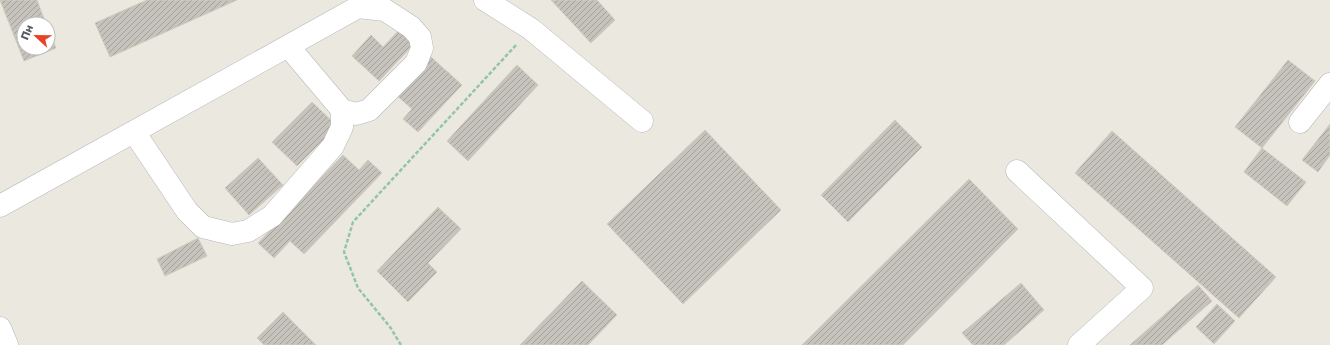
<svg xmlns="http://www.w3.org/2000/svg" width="1330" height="345" font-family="Rubik,sans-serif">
<defs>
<pattern id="building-hatch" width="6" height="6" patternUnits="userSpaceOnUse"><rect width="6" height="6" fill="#c6c3bc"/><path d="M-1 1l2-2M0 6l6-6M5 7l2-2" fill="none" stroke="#a4a19c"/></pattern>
</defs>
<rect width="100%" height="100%" fill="#ebe9df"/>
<path fill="url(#building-hatch)" stroke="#d0cbbd" d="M0 0H37L46 24H24V48H48V28L56 48 24 61Z
M147 0H237L110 57 95 23Z
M551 0H597L615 20 591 43Z
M401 28 416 42 379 81 352 56 371 35 383 47Z
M430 56 462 85 418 132 403 119 412 109 395 94Z
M1288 60 1315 81 1262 148 1235 127Z
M517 65 538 85 468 161 447 141Z
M312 102 337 126 297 166 272 142Z
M895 120 922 147 848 222 821 195Z
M1330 124V155L1318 172 1302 160Z
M705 130 781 210 683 304 607 224Z
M1112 131 1276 277 1239 318 1075 173Z
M1262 148 1306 182 1287 206 1244 172Z
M343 155 359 170 368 160 382 173 304 254 290 241 274 258 258 243Z
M258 158 283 185 249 215 225 188Z
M969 179 1018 229 903 345H802Z
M438 207 461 229 428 263 437 272 408 302 377 271Z
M198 238 207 256 165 276 157 259Z
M582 281 617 315 588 345H520Z
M1021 283 1044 310 1004 345H973L962 333Z
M1198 285 1212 301 1162 345H1130Z
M1217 304 1235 321 1214 344 1196 327Z
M283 312 316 345H264L257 338Z"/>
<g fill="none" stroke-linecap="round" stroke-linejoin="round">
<g stroke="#b5b7bc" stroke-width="23">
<path id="minor" d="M485 0 531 29 642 121
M342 110 356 114 369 110 416 63 422 48 420 37 411 27 385 10 358 7
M1300 122 1330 84
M134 132 187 211 203 227 232 234 248 231 272 216 333 146 342 127V110L288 46
M1017 171 1142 288 1079 345
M0 206 371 0
M0 328 7 345"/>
</g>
<path stroke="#93c5a4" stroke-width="2.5" stroke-dasharray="4 2" stroke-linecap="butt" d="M401 345 390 327 358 288 344 252 353 222 517 44"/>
<use href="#minor" stroke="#fff" stroke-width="22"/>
</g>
<g transform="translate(36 36) rotate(292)"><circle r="19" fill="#ffffff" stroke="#bcbdbf"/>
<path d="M0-3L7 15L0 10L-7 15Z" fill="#ea4026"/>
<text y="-6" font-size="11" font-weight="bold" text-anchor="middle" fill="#585b60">Пн</text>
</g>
</svg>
